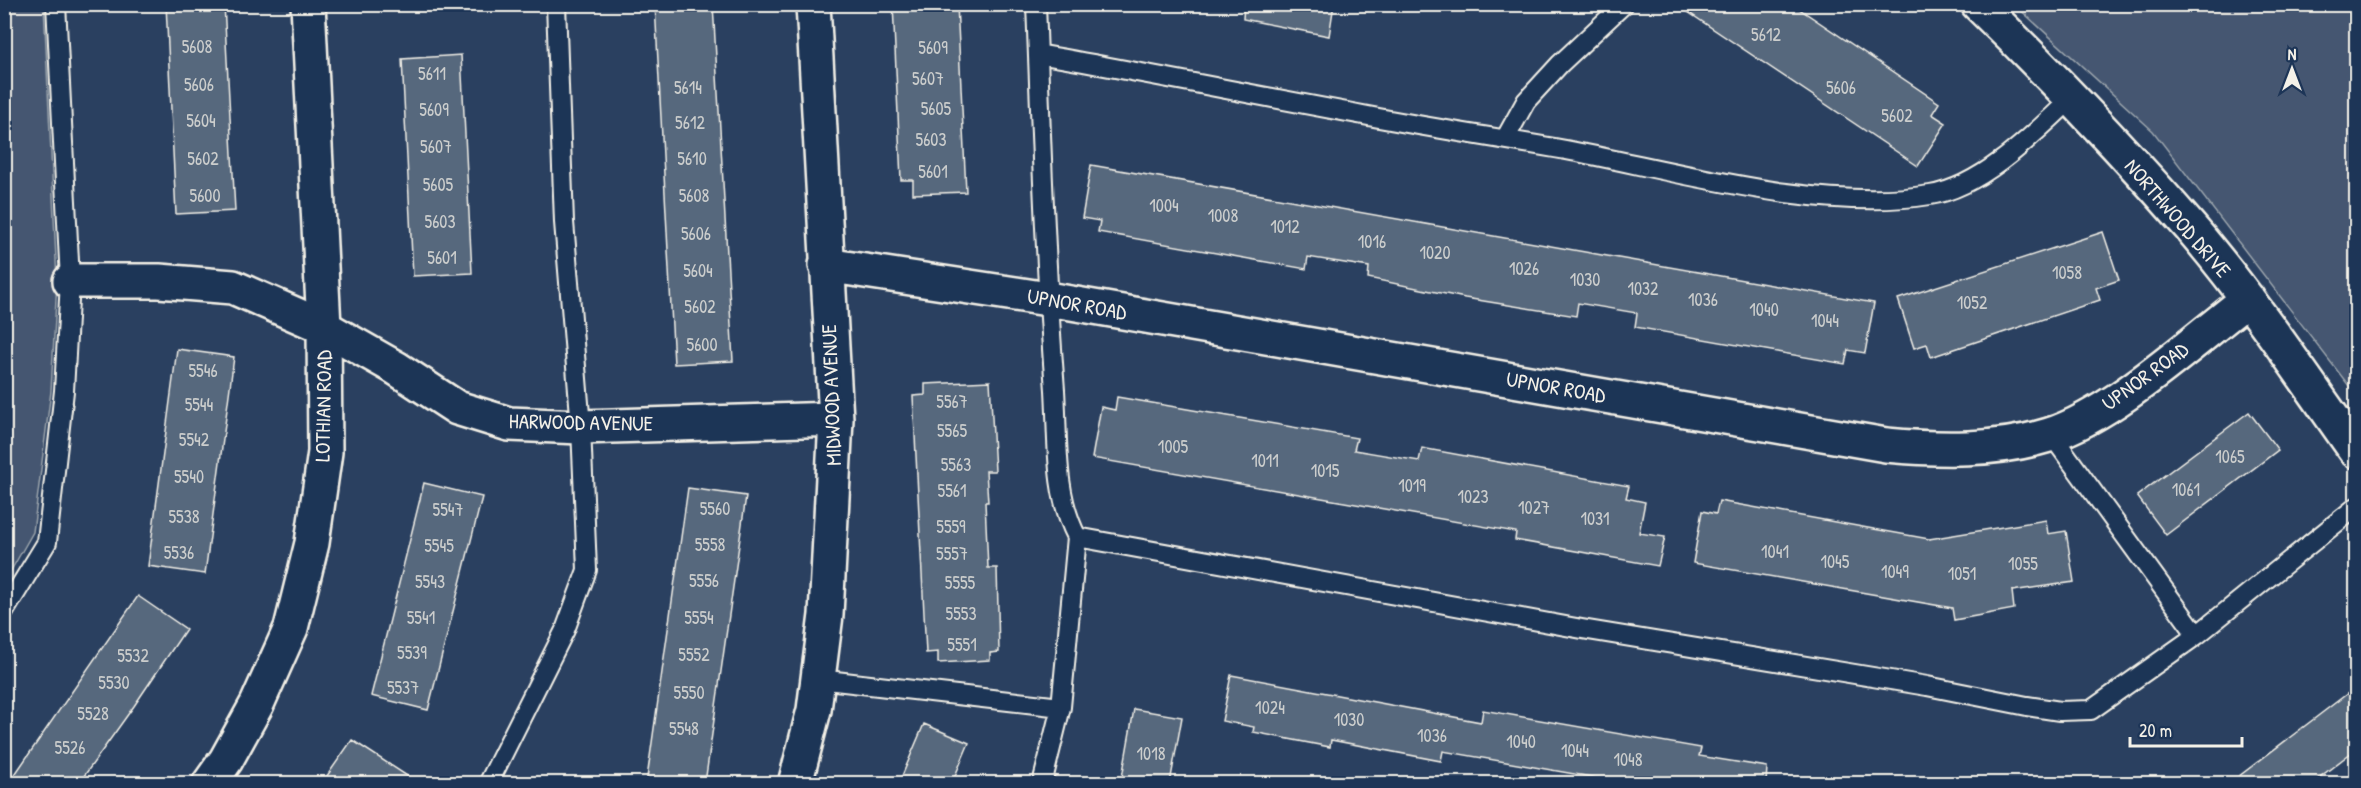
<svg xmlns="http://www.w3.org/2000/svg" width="2361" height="788" font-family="'Patrick Hand',sans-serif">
<rect width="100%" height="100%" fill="#2a4060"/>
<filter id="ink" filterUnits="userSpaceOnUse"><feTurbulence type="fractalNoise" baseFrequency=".0167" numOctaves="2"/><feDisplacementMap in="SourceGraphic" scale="12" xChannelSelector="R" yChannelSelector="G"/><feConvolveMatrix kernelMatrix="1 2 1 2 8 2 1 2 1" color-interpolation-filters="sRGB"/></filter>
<g filter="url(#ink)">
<path fill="#445771" stroke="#9ca4ac" stroke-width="1.5" d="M5 5H44L57 281 51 391 33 532 5 581Z
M2015 5H2356V395L2153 131Z"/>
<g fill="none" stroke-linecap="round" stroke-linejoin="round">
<path stroke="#a1a8b0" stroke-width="10" d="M2356 4V5"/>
</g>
<path fill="#56677d" stroke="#f4f1e8" stroke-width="1.5" d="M166 4H224L235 211 176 214Z
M655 4H713L733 361 674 364Z
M893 4H957L966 192 913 194V180H901Z
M1244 4H1334L1329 36 1243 19Z
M1676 4H1792L1939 103 1932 114 1946 123 1918 166Z
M461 55 472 273 413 276 402 59Z
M1091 165 1874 303 1865 353 1848 350 1845 364 1635 327 1637 313 1578 303 1576 316 1465 298 1368 278 1369 267 1308 257 1306 269 1098 232 1100 221 1082 218Z
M2103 232 2119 280 2096 288 2100 300 1931 357 1927 344 1914 348 1898 299Z
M177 349 234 357 205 574 148 566Z
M990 381 995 471H986L988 502H985L988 568H997L999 652 990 653V660L938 663V652L926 653 913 396 925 395V384Z
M1117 397 1357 438 1354 450 1419 461 1422 448 1629 486 1626 498 1645 502 1639 533 1665 537 1658 566 1515 540 1516 532 1092 458 1101 407 1115 410Z
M2249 412 2278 450 2166 535 2137 496Z
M424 483 482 497 428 710 371 696Z
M688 488 746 496 705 783 647 778Z
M1719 501 1929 539 2046 520 2048 534 2066 531 2074 582 2012 591 2014 609 1954 620 1952 608 1693 563 1702 511 1716 514Z
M138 596 186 629 134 706 79 783H9Z
M1231 675 1481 722 1483 710 1701 748 1699 756 1767 767 1766 783H1626L1443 751 1441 761 1331 740 1330 747 1253 732 1254 727 1222 721Z
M2356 687V749L2312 783H2230Z
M1134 709 1182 717 1170 783H1121Z
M924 724 969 743 952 783H899Z
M352 740 418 783H322Z"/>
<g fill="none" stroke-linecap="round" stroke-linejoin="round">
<g stroke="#f4f1e8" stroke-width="22">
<path id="lane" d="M1036 4C1041 133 1045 262 1055 390 1058 438 1054 494 1077 537L1582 629 1927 686 2027 706 2060 711 2091 710 2197 635 2356 507
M1038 54C1146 73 1254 95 1363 115 1430 128 1498 138 1566 150 1677 171 1819 213 1930 195 1982 187 2035 133 2072 98
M1505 139 1526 101 1560 64 1624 4
M2051 434 2197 635
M4 612 47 542 64 391 70 281 56 4
M818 679 1061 707 1077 537
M488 784 565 630 587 570 581 427 564 222 556 4
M1042 784 1061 707"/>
</g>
<g stroke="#f4f1e8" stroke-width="38">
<path id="street" d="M1978 4C2052 76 2124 151 2191 228 2251 298 2303 376 2356 451
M826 265 1048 299 1886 445C1941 450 1996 451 2049 435 2113 415 2193 341 2248 299
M70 281H159L233 287 324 327 396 368 457 408 509 424 581 427 836 419
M795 784 814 710 826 615 836 419 813 4"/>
</g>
<g stroke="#f4f1e8" stroke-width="38">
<path id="secondary" d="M209 784 226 760 257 704 291 628 312 543 325 452 324 327 308 4"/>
</g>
<use href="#lane" stroke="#1d3557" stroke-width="18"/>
<use href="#street" stroke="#1d3557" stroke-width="33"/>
<use href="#secondary" stroke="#1d3557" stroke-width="33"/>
</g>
</g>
<g text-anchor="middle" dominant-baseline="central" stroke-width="5" stroke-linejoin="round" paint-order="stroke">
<g font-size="18" fill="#cccecd">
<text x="1766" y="34">5612</text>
<text x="197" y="46">5608</text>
<text x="933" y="47">5609</text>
<text x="432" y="73">5611</text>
<text x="928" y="78">5607</text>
<text x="199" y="84">5606</text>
<text x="688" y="87">5614</text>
<text x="1841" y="87">5606</text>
<text x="936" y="108">5605</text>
<text x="434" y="109">5609</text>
<text x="1897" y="115">5602</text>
<text x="201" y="120">5604</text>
<text x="690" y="122">5612</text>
<text x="931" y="139">5603</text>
<text x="436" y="146">5607</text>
<text x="203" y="158">5602</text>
<text x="692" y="158">5610</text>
<text x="933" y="171">5601</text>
<text x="438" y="184">5605</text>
<text x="205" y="195">5600</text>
<text x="694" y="195">5608</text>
<text x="1164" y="205">1004</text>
<text x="1223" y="215">1008</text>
<text x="440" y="221">5603</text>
<text x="1285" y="226">1012</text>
<text x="696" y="233">5606</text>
<text x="1372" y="241">1016</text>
<text x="1435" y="252">1020</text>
<text x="442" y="257">5601</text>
<text x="1524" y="268">1026</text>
<text x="698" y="270">5604</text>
<text x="2067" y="272">1058</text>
<text x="1585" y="279">1030</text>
<text x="1643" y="288">1032</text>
<text x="1703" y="299">1036</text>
<text x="1972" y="302">1052</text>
<text x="700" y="306">5602</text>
<text x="1764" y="309">1040</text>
<text x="1825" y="320">1044</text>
<text x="702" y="344">5600</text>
<text x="203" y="370">5546</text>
<text x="952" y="401">5567</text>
<text x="199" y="404">5544</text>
<text x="952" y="430">5565</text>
<text x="194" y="439">5542</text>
<text x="1173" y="446">1005</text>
<text x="2230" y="456">1065</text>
<text x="1265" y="460">1011</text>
<text x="956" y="464">5563</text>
<text x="1325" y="470">1015</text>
<text x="189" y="476">5540</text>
<text x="1412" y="485">1019</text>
<text x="2186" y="489">1061</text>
<text x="952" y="490">5561</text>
<text x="1473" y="496">1023</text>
<text x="1534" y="507">1027</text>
<text x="715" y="508">5560</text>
<text x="448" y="509">5547</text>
<text x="184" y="516">5538</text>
<text x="1595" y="518">1031</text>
<text x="951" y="526">5559</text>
<text x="710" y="544">5558</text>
<text x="439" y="545">5545</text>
<text x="1775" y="551">1041</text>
<text x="179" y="552">5536</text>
<text x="952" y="553">5557</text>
<text x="1835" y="561">1045</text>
<text x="2023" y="563">1055</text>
<text x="1895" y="571">1049</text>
<text x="1962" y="573">1051</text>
<text x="704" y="580">5556</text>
<text x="430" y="581">5543</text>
<text x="960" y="582">5555</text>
<text x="961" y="613">5553</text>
<text x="421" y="617">5541</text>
<text x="699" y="617">5554</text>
<text x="962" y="644">5551</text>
<text x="412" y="652">5539</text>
<text x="694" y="654">5552</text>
<text x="133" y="655">5532</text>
<text x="114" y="682">5530</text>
<text x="403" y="687">5537</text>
<text x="689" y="692">5550</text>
<text x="1270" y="707">1024</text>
<text x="93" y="713">5528</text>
<text x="1349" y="719">1030</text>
<text x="684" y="728">5548</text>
<text x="1432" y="735">1036</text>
<text x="1521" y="741">1040</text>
<text x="70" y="747">5526</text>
<text x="1575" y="750">1044</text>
<text x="1151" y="753">1018</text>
<text x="1628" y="759">1048</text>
</g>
<g font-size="21" fill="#f4f1e8" stroke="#1d3557">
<text transform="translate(2178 218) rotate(49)">NORTHWOOD DRIVE</text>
<text transform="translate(1077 304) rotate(10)">UPNOR ROAD</text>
<text transform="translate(2145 376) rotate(-36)">UPNOR ROAD</text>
<text transform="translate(1556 387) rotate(10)">UPNOR ROAD</text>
<text transform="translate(831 395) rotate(-92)">MIDWOOD AVENUE</text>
<text transform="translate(323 406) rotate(-89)">LOTHIAN ROAD</text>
<text transform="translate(581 422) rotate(1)">HARWOOD AVENUE</text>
</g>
</g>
<rect width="2361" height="788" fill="none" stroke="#1d3557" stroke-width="24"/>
<rect x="12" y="12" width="2337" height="764" fill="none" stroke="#f4f1e8" stroke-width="2" filter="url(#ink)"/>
<g transform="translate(2292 69)" stroke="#1d3557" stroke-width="4.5" paint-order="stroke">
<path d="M0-4.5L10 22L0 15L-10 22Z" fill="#f4f1e8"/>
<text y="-9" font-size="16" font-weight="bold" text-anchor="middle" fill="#f4f1e8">N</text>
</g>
<path d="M2130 737v9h112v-9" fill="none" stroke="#f4f1e8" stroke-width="3"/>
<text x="2139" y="737" font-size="18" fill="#f4f1e8" stroke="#1d3557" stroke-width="4.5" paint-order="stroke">20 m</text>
</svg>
